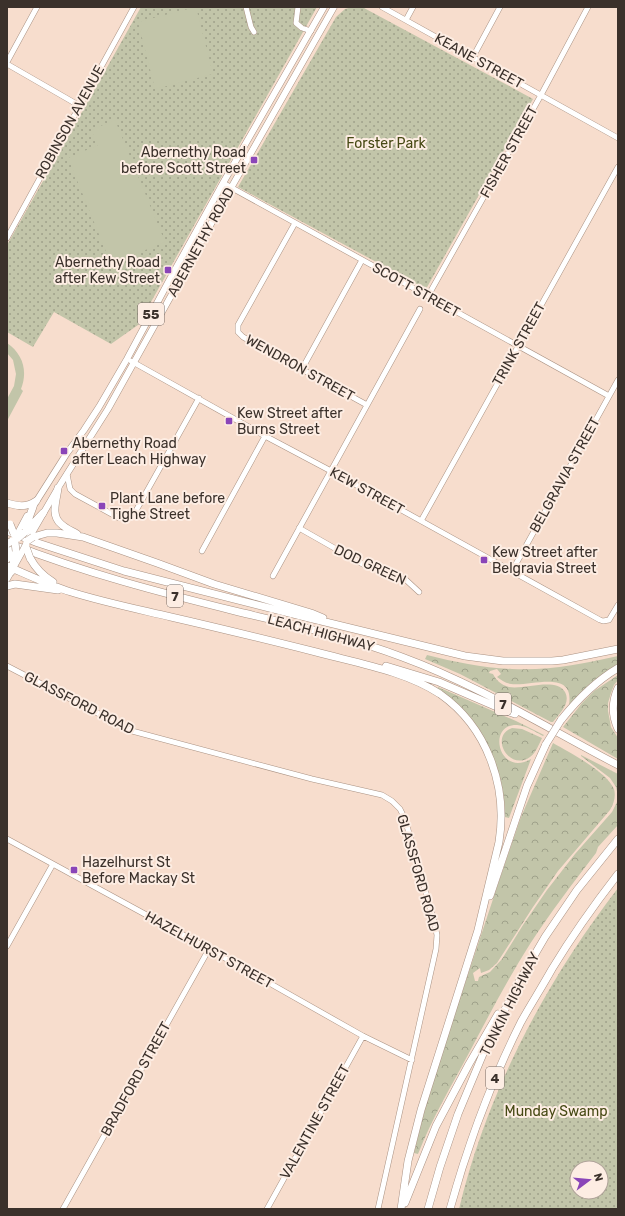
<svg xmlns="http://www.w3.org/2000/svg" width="625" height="1216" font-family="Rubik,sans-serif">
<defs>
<pattern id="forest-crowns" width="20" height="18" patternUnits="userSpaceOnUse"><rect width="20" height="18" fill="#c2c5a9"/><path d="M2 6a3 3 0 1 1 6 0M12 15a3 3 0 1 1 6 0" fill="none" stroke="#9fa18a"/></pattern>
<pattern id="park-dots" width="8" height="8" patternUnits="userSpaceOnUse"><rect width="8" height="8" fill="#c2c5a9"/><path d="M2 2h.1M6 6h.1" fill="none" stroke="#9fa18a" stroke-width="1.8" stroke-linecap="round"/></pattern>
</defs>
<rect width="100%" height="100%" fill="#f7ddcd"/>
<path fill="url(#forest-crowns)" d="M427 655C455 662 483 668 512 669 547 671 583 664 618 656V665L569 705C575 668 530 687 511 684 505 683 501 680 497 677L501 674 497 669 490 671 489 673 493 674C496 680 501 685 509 687 524 690 556 677 565 692 571 703 560 713 553 722H551L460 674 425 659Z
M618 675V680L614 685 611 693 608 703V711L611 727 618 738V759L563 727 582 703 594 691Z
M438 687 516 721 544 735 543 736C536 732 526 726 517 725 486 724 499 778 531 759L509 818 505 817 504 799 501 782 497 768 486 743 437 689Z
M512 728 522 729 542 738C539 744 536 753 530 757 509 772 489 736 512 728Z
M553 743C569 752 607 772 614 789 616 796 614 803 610 810L558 871 533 907 497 963 489 970 481 973 480 968 473 973 475 981H478L479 977 490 972 502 959 523 925 547 890 575 854 612 812 618 800V825L598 847 596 853C573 883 550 913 530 944 508 979 489 1015 470 1051 452 1085 432 1118 418 1154L414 1153 427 1100 441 1056 500 878 521 817Z
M581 755 618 774V796L616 787 610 778 581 756Z"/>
<path fill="url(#park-dots)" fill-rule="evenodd" d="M141 7H317L138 325 111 344 54 312 33 347 7 332V245Z
M352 7 364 8 533 99 426 289 238 187 336 17 345 9Z
M618 888V1209H459C487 1092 545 983 618 888ZM577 1168H601V1192H577Z"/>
<path fill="#c2c5a9" d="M196 7 213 74 155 89 138 22Z
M115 120 165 242 111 264 68 158 98 145 91 130Z
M7 343C23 354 28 371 21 389L23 391 7 421V399L14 386 16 374 13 360 7 353Z"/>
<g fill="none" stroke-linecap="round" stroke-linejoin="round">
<g stroke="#aa9283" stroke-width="6">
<path id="minor" d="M246 7 251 27 254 32
M298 7 296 23 302 28 311 31
M382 7 618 138
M406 20 413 7
M473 57 500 7
M7 62 37 7
M7 64 80 106
M223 183 609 396
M295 223 238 325V332L243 337 367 405
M7 238 134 7
M428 296 541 95 588 7
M131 361 265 436 331 471 600 620 603 621 609 620 618 605
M302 369 362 260
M67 474 70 489 75 494 119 518 133 516 199 398
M421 521 618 167
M299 528 366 566 389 571 398 575 405 579 419 592
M202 551 265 436
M512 571 618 380
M273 576 420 309
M7 666 132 731 312 779 382 795 392 801 400 809 405 819 434 921 437 935 436 949 378 1209
M7 839 209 949 363 1036 412 1060
M7 946 53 864
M63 1209 209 949
M267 1209 363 1036"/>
</g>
<g stroke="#aa9283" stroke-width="7">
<path id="major" d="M34 505 67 453 84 430 99 407 127 359 171 277 223 183 324 7
M19 531 27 516
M29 538 58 488 108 409 231 188 334 7
M7 553 9 549
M7 579 22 552"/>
</g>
<g stroke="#aa9283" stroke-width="8">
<path id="highway" d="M58 488C57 499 50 515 61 524 65 528 72 531 77 534
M7 503C18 506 26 508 36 501
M7 531 38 543 124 571 309 618 465 656 503 661H552L563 660 618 649
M25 532 43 513
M25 533 26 526 33 507
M33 537 47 533H57L83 537 157 563 214 584 311 613 323 618
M11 544C85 573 162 593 239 612 294 625 349 637 402 657 478 685 547 728 618 765
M30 558C36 569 43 576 53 582
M7 559 16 550
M7 566C28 575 49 585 71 592 103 602 137 609 171 617 219 628 268 640 316 652 357 663 405 671 440 694 487 727 508 786 499 842L477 934
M11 572 16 551
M7 586 15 584 58 590
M386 666 439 682 504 710 515 714
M618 688C612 701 612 716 618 729
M561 720C577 700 596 681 618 668
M490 896 527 786 546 744
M405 1203 436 1126 469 1064 498 1014
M401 1209 408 1161 421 1110 478 930
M428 1209 440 1167 458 1114 483 1054 517 985 545 937 577 890 618 839
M450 1209C468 1144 491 1082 521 1022 531 1004 542 987 552 969 572 936 594 905 618 874"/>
</g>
<use href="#minor" stroke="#fff" stroke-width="5"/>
<use href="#major" stroke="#fff" stroke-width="6"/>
<use href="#highway" stroke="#fff" stroke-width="7"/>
<g stroke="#aa9283" stroke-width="7" stroke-linecap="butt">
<path id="major-bridge" d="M15 539 19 531
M22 552 26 544"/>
</g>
<g stroke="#aa9283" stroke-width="8" stroke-linecap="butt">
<path id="highway-bridge" d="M10 524 14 534
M18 538 25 532
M27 541 33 537
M15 542 16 551
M7 544 12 541
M26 547 30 558
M546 744 561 720"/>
</g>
<use href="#major-bridge" stroke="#fff" stroke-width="6"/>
<use href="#highway-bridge" stroke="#fff" stroke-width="7"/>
</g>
<g fill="#8a45b8" stroke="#fdede3" stroke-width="1.5">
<rect x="250" y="156" width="8" height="8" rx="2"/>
<rect x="164" y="266" width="8" height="8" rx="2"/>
<rect x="225" y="417" width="8" height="8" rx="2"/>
<rect x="60" y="447" width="8" height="8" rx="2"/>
<rect x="98" y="502" width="8" height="8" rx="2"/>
<rect x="480" y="556" width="8" height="8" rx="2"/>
<rect x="70" y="866" width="8" height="8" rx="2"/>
</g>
<g text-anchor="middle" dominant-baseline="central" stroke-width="4" stroke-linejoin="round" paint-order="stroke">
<g fill="#fdede3" stroke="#756962" stroke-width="1">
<rect x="138" y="303" width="26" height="22" rx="3"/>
<rect x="167" y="585" width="16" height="22" rx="3"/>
<rect x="495" y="693" width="16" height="22" rx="3"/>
<rect x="486" y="1067" width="18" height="22" rx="3"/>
</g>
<g font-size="13" font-weight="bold" fill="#3b312b">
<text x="151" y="314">55</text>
<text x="175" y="596">7</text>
<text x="503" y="704">7</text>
<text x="495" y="1078">4</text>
</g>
<g font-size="14" fill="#3b312b" stroke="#fdede3">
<text transform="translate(479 61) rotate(29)">KEANE STREET</text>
<text transform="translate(70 122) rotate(-61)">ROBINSON AVENUE</text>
<text transform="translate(509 152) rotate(-61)">FISHER STREET</text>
<text transform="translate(201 242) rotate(-61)">ABERNETHY ROAD</text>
<text transform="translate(416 290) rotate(29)">SCOTT STREET</text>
<text transform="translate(519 344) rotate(-61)">TRINK STREET</text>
<text transform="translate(300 368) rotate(29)">WENDRON STREET</text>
<text transform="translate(565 475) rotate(-61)">BELGRAVIA STREET</text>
<text transform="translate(367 491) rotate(29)">KEW STREET</text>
<text transform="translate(370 565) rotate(25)">DOD GREEN</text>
<text transform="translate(321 633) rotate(15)">LEACH HIGHWAY</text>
<text transform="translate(79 703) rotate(27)">GLASSFORD ROAD</text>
<text transform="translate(418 873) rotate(74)">GLASSFORD ROAD</text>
<text transform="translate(209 950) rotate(29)">HAZELHURST STREET</text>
<text transform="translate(510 1004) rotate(-63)">TONKIN HIGHWAY</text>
<text transform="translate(136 1079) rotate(-61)">BRADFORD STREET</text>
<text transform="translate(315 1122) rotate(-61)">VALENTINE STREET</text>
</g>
<g font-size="14" fill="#464914" stroke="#fdede3">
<text x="386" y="143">Forster Park</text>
<text x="556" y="1111">Munday Swamp</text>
</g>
<g font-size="14" fill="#3b312b" stroke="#fdede3" text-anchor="start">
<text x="246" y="152" text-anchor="end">Abernethy Road<tspan x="246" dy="16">before Scott Street</tspan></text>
<text x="160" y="262" text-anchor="end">Abernethy Road<tspan x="160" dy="16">after Kew Street</tspan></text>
<text x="237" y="413">Kew Street after<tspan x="237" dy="16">Burns Street</tspan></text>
<text x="72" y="443">Abernethy Road<tspan x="72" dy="16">after Leach Highway</tspan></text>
<text x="110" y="498">Plant Lane before<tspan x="110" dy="16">Tighe Street</tspan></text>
<text x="492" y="552">Kew Street after<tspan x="492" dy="16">Belgravia Street</tspan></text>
<text x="82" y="862">Hazelhurst St<tspan x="82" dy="16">Before Mackay St</tspan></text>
</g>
</g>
<rect width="625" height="1216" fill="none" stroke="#3b312b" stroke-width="16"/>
<g transform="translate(589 1180) rotate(74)"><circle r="19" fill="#fdede3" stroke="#afa299"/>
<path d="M0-3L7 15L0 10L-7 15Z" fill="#8a45b8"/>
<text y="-6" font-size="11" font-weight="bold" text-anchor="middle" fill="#3b312b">N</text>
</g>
</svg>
